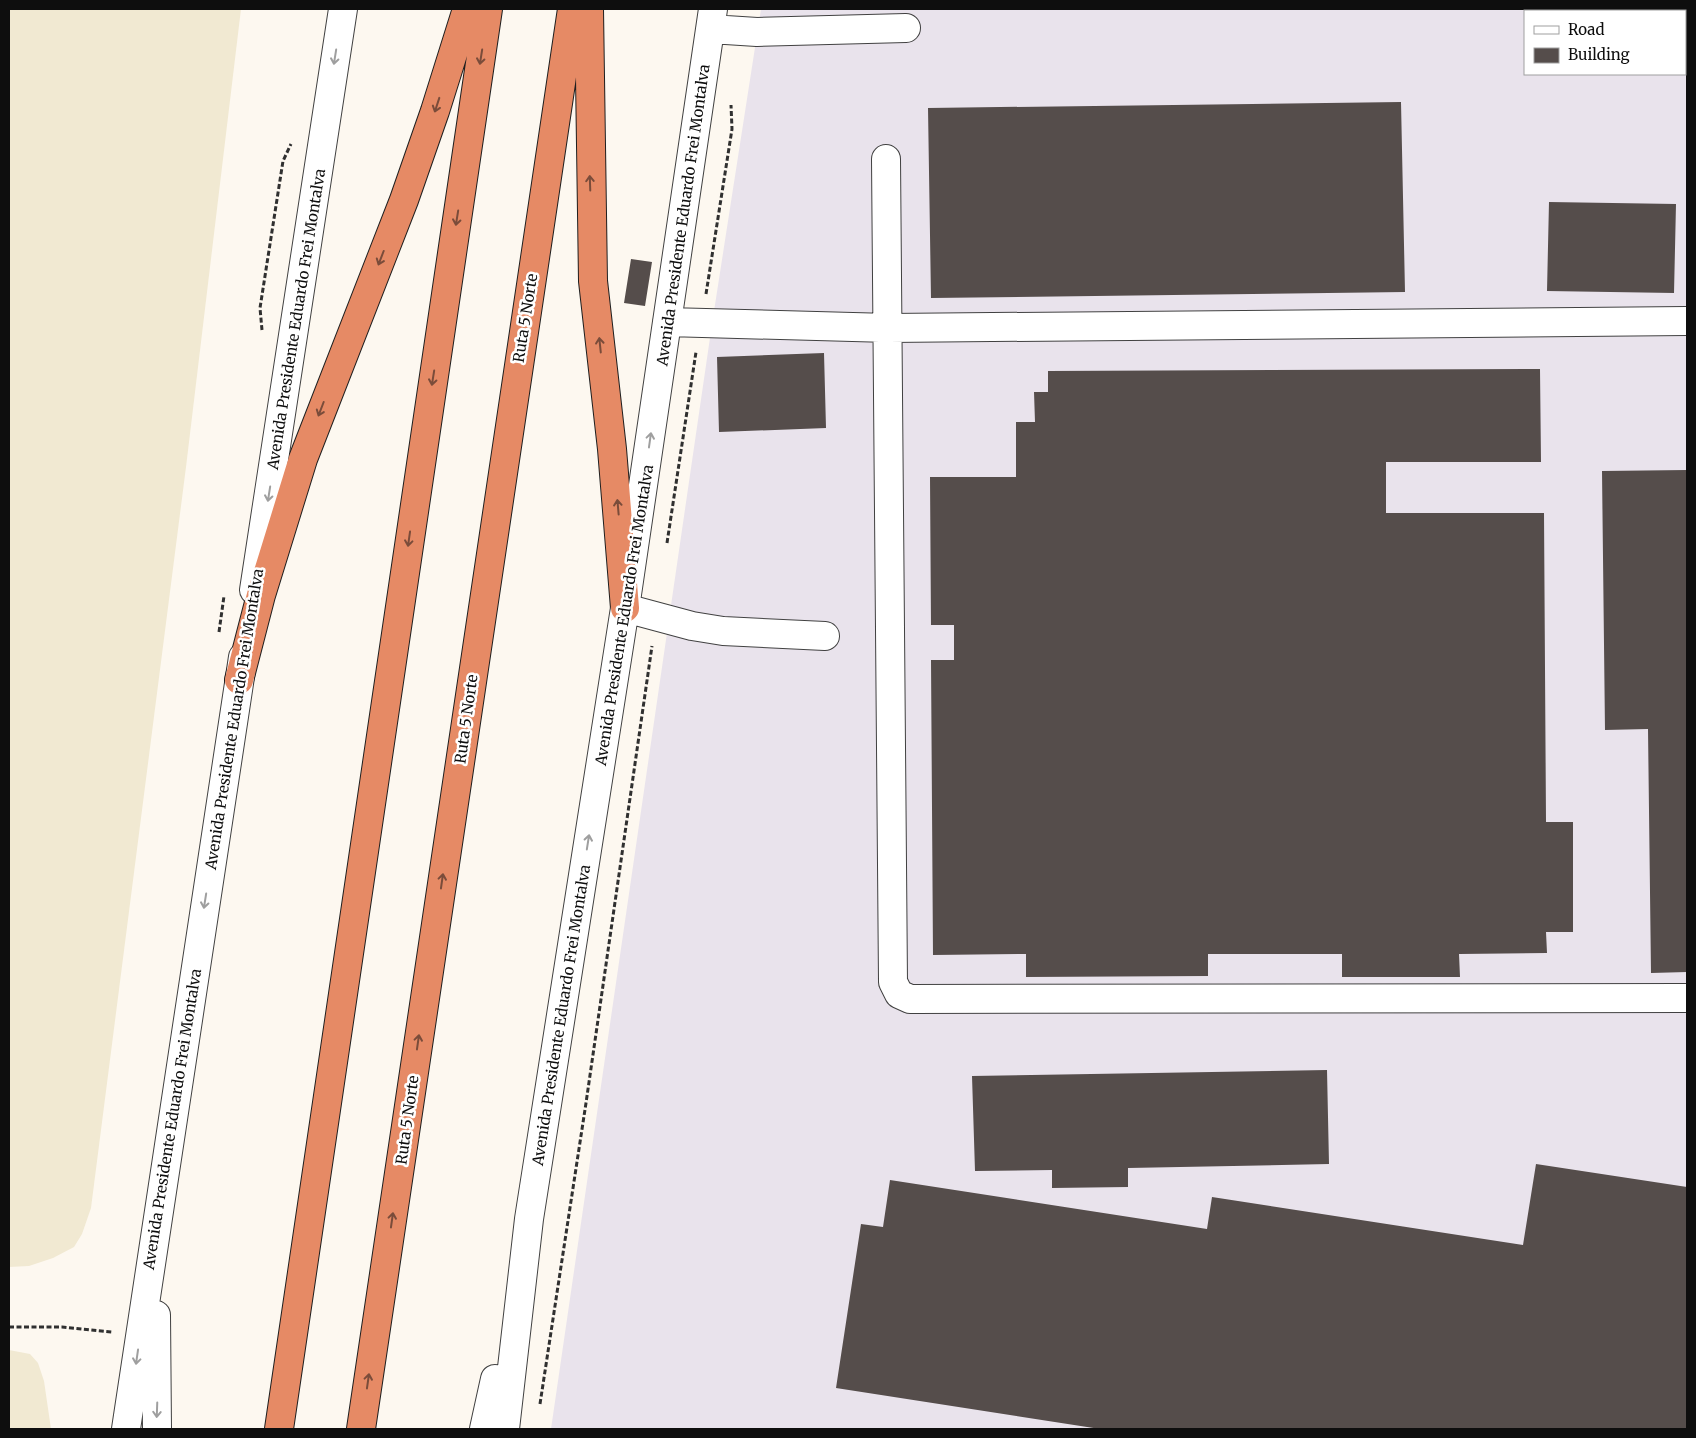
<svg xmlns="http://www.w3.org/2000/svg" width="1696" height="1438" font-family="Merriweather,serif">
<rect width="100%" height="100%" fill="#fdf8f0"/>
<path fill="#e9e3ec" fill-rule="evenodd" d="M761 9H1687V1429H551L712 324ZM1525 11H1685V74H1525Z"/>
<path fill="#f1e9d2" d="M9 9H241L186 467 91 1208 82 1234 74 1247 53 1258 29 1266 9 1267Z
M9 1350 30 1354 38 1363 44 1381 51 1429H9Z"/>
<path fill="#554d4b" d="M1401 102 1405 292 931 298 928 108Z
M1549 202 1676 204 1674 293 1547 291Z
M631 259 652 262 645 306 624 303Z
M824 353 826 428 719 432 717 357Z
M1540 369 1541 462H1386V513H1544L1546 822H1573V932H1546L1547 953 1459 954 1460 977H1342V954H1208V976L1026 977V954L933 955 931 660H954V625H931L930 477H1016V422H1035L1034 392H1048V371Z
M1687 470V972L1651 973 1648 729 1605 730 1602 471Z
M1327 1070 1329 1164 1128 1168V1187L1052 1188V1170L975 1171 972 1076Z
M1536 1164 1687 1187V1429H1100L836 1388 861 1224 883 1227 890 1180 1207 1229 1212 1197 1523 1245Z"/>
<g fill="none" stroke-linecap="round" stroke-linejoin="round">
<g stroke="#414141" stroke-width="30">
<path id="minor" d="M710 29 757 32 906 28
M886 159 893 982 899 994 910 999 1687 998
M667 322 889 328 1687 321
M254 590 343 9
M625 608 692 626 723 631 825 636
M156 1315 157 1429
M126 1429 243 657
M484 1429 495 1379
M505 1429 529 1219 625 608 713 9"/>
</g>
<g stroke="#1f1f1f" stroke-width="30">
<path id="highway" d="M589 9 593 281 612 449 625 608
M239 680 261 595 303 459 404 200 435 111 467 9
M279 1429 488 9
M361 1429 572 9"/>
</g>
<path stroke="#303030" stroke-width="3" stroke-dasharray="5 2.5" stroke-linecap="butt" d="M706 294 732 129 731 105
M262 330 260 308 283 161 291 144
M667 543 696 352
M219 632 224 596
M9 1327H62L112 1332
M540 1404 586 1103 652 646"/>
<use href="#minor" stroke="#fff" stroke-width="28"/>
<use href="#highway" stroke="#e68a65" stroke-width="28"/>
</g>
<defs><path id="oneway-shaft" d="M-6 0H5M1.5-3L5.5 0L1.5 3" fill="none" stroke-width="1.6" stroke-linecap="round" stroke-linejoin="round" transform="scale(1.25)"/></defs>
<g stroke="#9f9f9f">
<use href="#oneway-shaft" transform="translate(335 57) rotate(99)"/>
<use href="#oneway-shaft" transform="translate(650 440) rotate(-82)"/>
<use href="#oneway-shaft" transform="translate(269 494) rotate(99)"/>
<use href="#oneway-shaft" transform="translate(588 842) rotate(-81)"/>
<use href="#oneway-shaft" transform="translate(205 901) rotate(99)"/>
<use href="#oneway-shaft" transform="translate(137 1357) rotate(98)"/>
<use href="#oneway-shaft" transform="translate(157 1410) rotate(92)"/>
</g>
<g stroke="#7a4c3a">
<use href="#oneway-shaft" transform="translate(481 57) rotate(99)"/>
<use href="#oneway-shaft" transform="translate(437 105) rotate(108)"/>
<use href="#oneway-shaft" transform="translate(590 183) rotate(-92)"/>
<use href="#oneway-shaft" transform="translate(457 218) rotate(99)"/>
<use href="#oneway-shaft" transform="translate(381 258) rotate(111)"/>
<use href="#oneway-shaft" transform="translate(600 345) rotate(-96)"/>
<use href="#oneway-shaft" transform="translate(433 378) rotate(99)"/>
<use href="#oneway-shaft" transform="translate(321 409) rotate(111)"/>
<use href="#oneway-shaft" transform="translate(618 507) rotate(-95)"/>
<use href="#oneway-shaft" transform="translate(409 539) rotate(98)"/>
<use href="#oneway-shaft" transform="translate(442 881) rotate(-82)"/>
<use href="#oneway-shaft" transform="translate(418 1042) rotate(-82)"/>
<use href="#oneway-shaft" transform="translate(392 1220) rotate(-82)"/>
<use href="#oneway-shaft" transform="translate(368 1381) rotate(-82)"/>
</g>
<g text-anchor="middle" dominant-baseline="central" stroke-width="5" stroke-linejoin="round" paint-order="stroke">
<g font-size="15" fill="#0e0e0e" stroke="#fff">
<text transform="translate(683 215) rotate(-82)">Avenida Presidente Eduardo Frei Montalva</text>
<text transform="translate(525 318) rotate(-81)">Ruta 5 Norte</text>
<text transform="translate(296 319) rotate(-81)">Avenida Presidente Eduardo Frei Montalva</text>
<text transform="translate(624 615) rotate(-81)">Avenida Presidente Eduardo Frei Montalva</text>
<text transform="translate(234 719) rotate(-81)">Avenida Presidente Eduardo Frei Montalva</text>
<text transform="translate(466 719) rotate(-82)">Ruta 5 Norte</text>
<text transform="translate(561 1015) rotate(-81)">Avenida Presidente Eduardo Frei Montalva</text>
<text transform="translate(172 1119) rotate(-81)">Avenida Presidente Eduardo Frei Montalva</text>
<text transform="translate(407 1120) rotate(-82)">Ruta 5 Norte</text>
</g>
</g>
<rect width="1696" height="1438" fill="none" stroke="#0e0e0e" stroke-width="20"/>
<rect x="1524" y="10" width="162" height="65" fill="#ffffff" stroke="#9f9f9f"/>
<rect x="1534" y="26" width="25" height="8" fill="#ffffff" stroke="#9f9f9f"/>
<text x="1568" y="35" font-size="15" fill="#0e0e0e">Road</text>
<rect x="1534" y="48" width="25" height="15" fill="#554d4b" stroke="#9f9f9f"/>
<text x="1568" y="60" font-size="15" fill="#0e0e0e">Building</text>
</svg>
